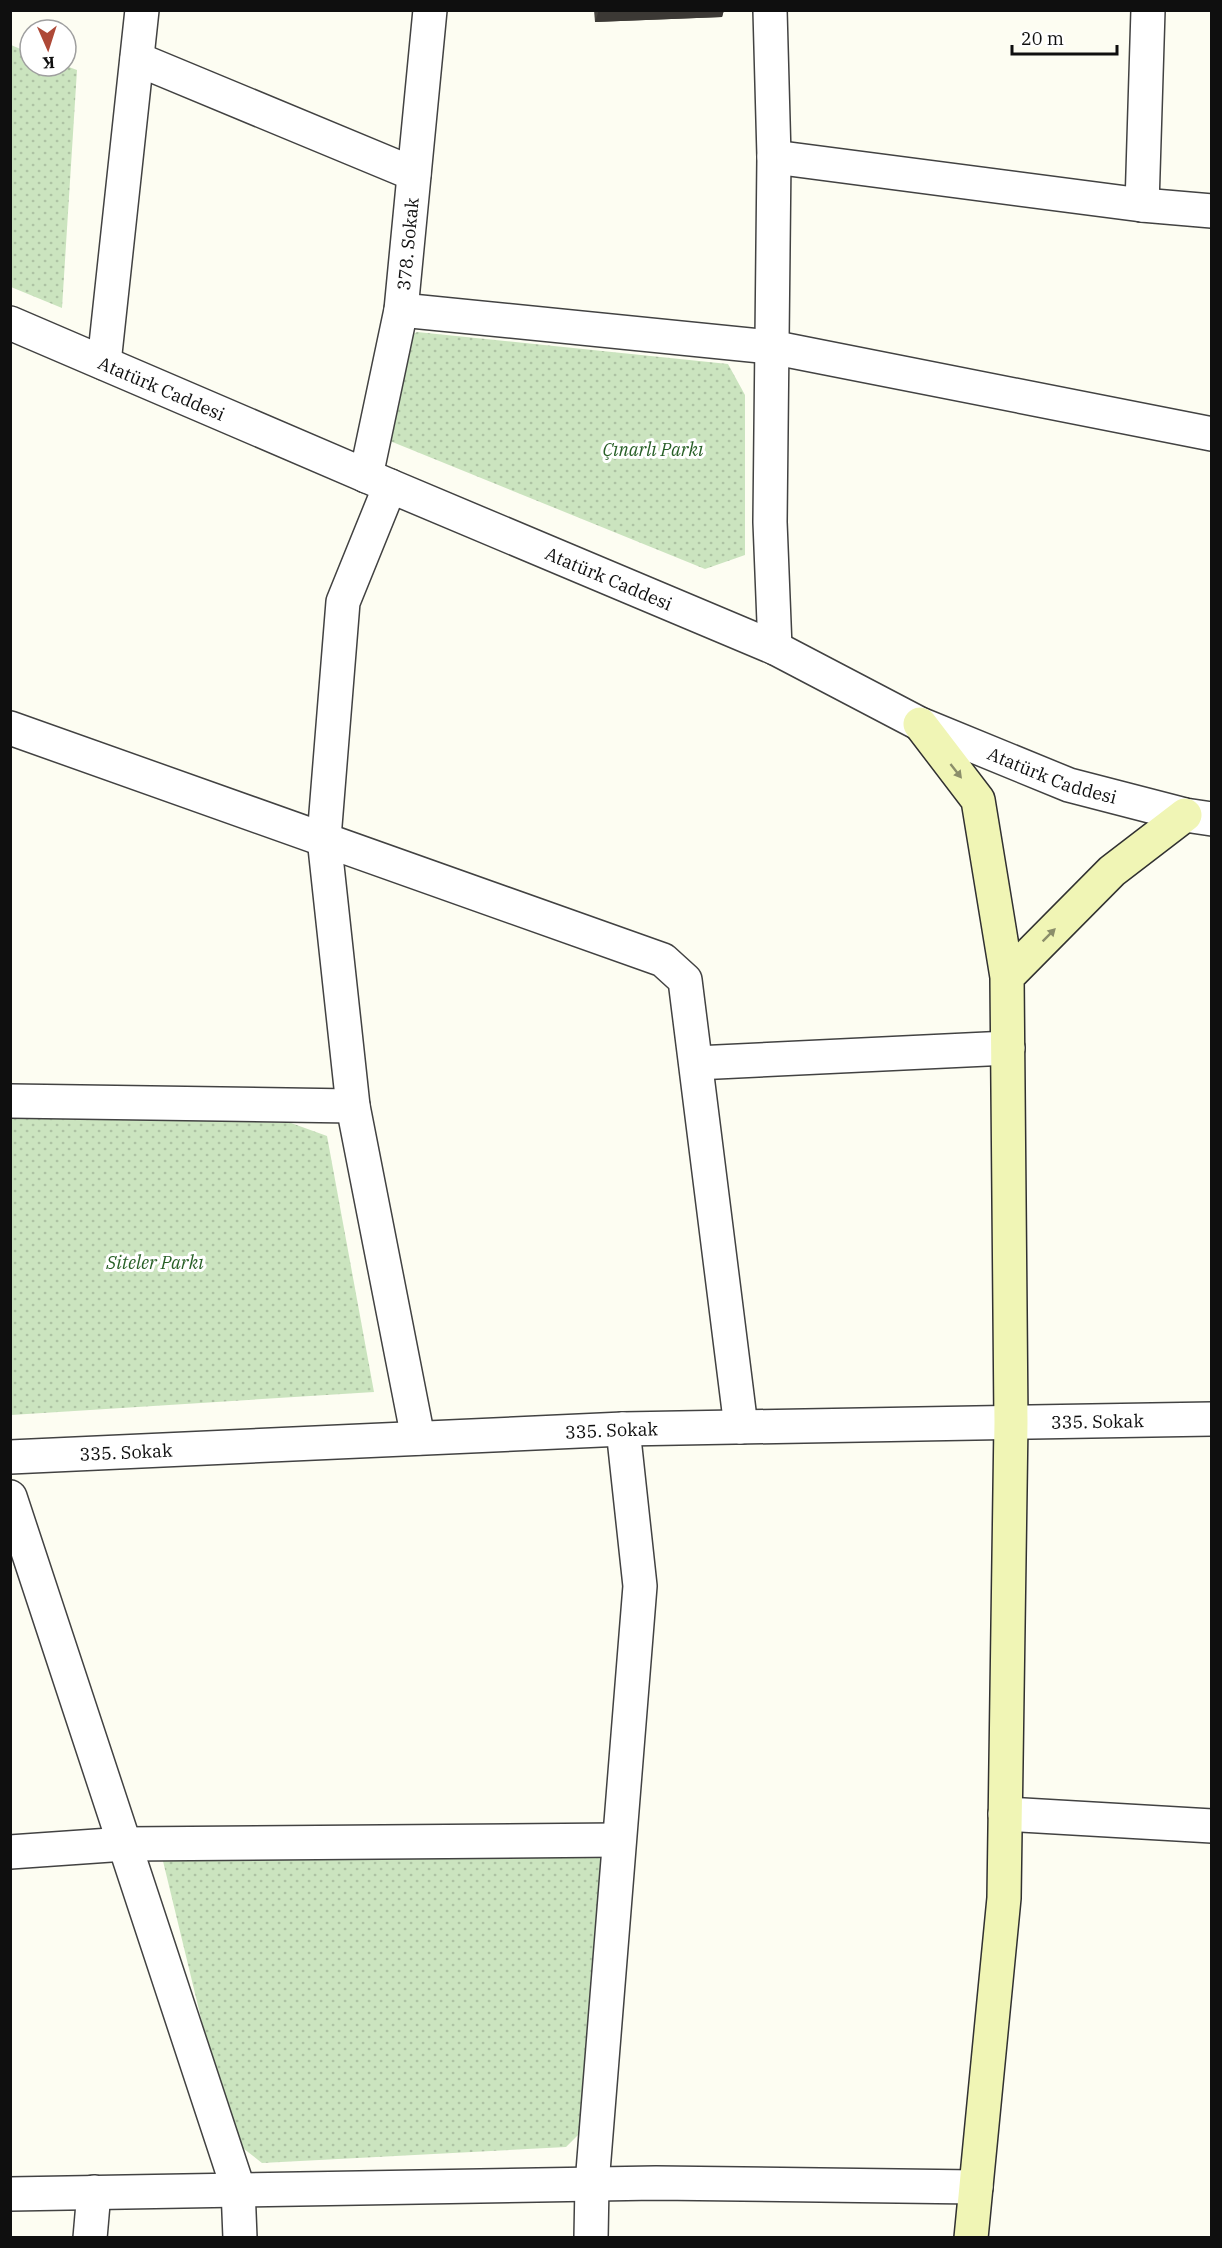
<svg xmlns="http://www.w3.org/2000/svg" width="1222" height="2248" font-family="'IBM Plex Serif',serif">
<defs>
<pattern id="park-dots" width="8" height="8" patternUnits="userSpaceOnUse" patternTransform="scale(1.5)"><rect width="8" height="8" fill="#cbe4bf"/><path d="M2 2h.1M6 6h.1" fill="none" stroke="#adc2a3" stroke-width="1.8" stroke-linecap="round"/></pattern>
</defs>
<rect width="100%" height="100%" fill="#fdfdf2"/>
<path fill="url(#park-dots)" d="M11 45 30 53V66H66L77 70 62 308 11 287Z
M417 332 728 364 745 395V555L705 569 390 441 403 339Z
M11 1115 291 1123 327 1136 374 1392 11 1415Z
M609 1848 580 2133 566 2147 262 2163 230 2138 162 1857Z"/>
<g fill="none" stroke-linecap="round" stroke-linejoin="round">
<g stroke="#424242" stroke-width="36">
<g id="street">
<path d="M770 10 774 157 770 522 775 648"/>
<path d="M137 59 414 174"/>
<path d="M774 157 1142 205 1212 211"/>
<path d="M1142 205 1148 10"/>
<path d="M401 310 771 347 1212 434"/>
<path id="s1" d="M10 323 390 486 775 648 920 724 1069 785 1185 815 1212 819"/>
<path d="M104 363 142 10"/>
<path id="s2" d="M366 476 401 310 430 10"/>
<path d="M390 486 343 602 324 838 353 1106 418 1438"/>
<path d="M10 728 663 960 685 980 741 1427"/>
<path d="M696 1063 1008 1048"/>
<path d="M10 1101 353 1106"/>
<path id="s3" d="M10 1457 623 1429 1212 1419"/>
<path d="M10 1497 238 2188 240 2238"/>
<path d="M1005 1814 1212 1826"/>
<path d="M10 1852 125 1844 619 1840"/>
<path d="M10 2194 656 2183 976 2187"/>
<path d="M90 2238 94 2192"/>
<path d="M591 2238 592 2184 640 1586 623 1429"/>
</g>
</g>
<g stroke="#313131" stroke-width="36">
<path id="secondary" d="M920 724 978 800 1007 977 1011 1422 1004 1898 971 2238
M1007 977 1112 871 1185 815"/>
</g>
<use href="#street" stroke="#fff" stroke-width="33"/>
<use href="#secondary" stroke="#f0f5b5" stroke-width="33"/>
</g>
<path fill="#4a4741" d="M594 10H724L722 17 595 22Z"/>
<path fill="#3c3935" d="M599 10H724L722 17 595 22Z"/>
<defs><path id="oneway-solid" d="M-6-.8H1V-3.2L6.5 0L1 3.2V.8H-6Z" transform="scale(1.5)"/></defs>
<g fill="#8b8e6a">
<use href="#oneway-solid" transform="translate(956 771) rotate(52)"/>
<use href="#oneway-solid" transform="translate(1049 935) rotate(-45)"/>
</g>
<g text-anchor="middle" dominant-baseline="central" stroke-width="6" stroke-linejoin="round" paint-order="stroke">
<g font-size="18" fill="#0f0f0f" stroke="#fff">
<text stroke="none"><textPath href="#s2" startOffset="236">378. Sokak</textPath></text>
<text stroke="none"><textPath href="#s1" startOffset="165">Atatürk Caddesi</textPath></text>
<text stroke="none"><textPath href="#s1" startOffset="651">Atatürk Caddesi</textPath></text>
<text stroke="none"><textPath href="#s1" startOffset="1137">Atatürk Caddesi</textPath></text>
<text stroke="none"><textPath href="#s3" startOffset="1088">335. Sokak</textPath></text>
<text stroke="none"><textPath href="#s3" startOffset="602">335. Sokak</textPath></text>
<text stroke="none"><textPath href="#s3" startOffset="116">335. Sokak</textPath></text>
</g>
<g font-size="18" font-style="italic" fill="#275f26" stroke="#fff">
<text x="653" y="449">Çınarlı Parkı</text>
<text x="155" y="1262">Siteler Parkı</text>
</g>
</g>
<rect width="1222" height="2248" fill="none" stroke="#0f0f0f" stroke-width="24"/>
<g transform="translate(48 48) rotate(177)"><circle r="28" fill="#ffffff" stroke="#9f9f9f" stroke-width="1.5"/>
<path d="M0-4.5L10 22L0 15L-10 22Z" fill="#ae4937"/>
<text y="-9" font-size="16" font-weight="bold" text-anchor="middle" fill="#0f0f0f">K</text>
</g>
<path d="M1012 45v9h105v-9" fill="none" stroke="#0f0f0f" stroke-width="3"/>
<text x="1021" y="45" font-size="18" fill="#0f0f0f" stroke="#ffffff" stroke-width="4.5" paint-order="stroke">20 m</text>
</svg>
